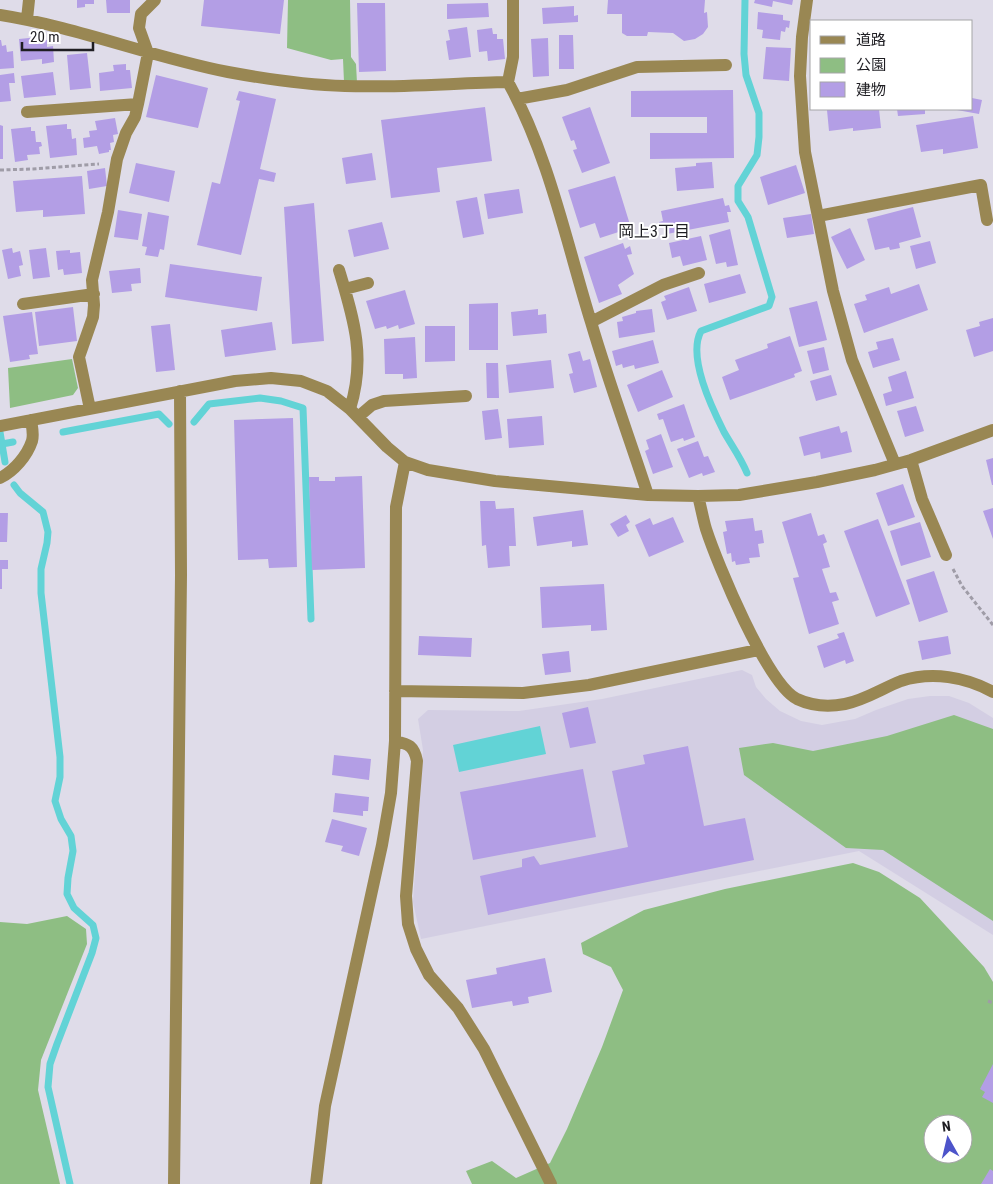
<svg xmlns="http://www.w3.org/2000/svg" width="993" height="1184" font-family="'Roboto Condensed','Noto Sans JP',sans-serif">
<rect width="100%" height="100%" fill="#dfdce9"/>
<path fill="#d3cee3" d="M742 670 752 675 756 687 766 699 780 711 801 721 822 725 855 719 876 710 908 699 930 696H949L969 703 993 718V935L859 851 421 939 413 902 423 750 418 719 428 710 519 711 602 699Z"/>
<path fill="#8ebe83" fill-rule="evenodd" d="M288 0H350L351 57 356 64 357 83 344 82 343 59 331 60 287 48Z
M72 359 78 388 73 395 10 408 8 368Z
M954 715 993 729V921L883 850 846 848 744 775 739 748 773 743 813 751 887 736Z
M853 863 879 872 920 898 984 967 993 982V1177L988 1184H472L466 1171 492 1161 516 1178 550 1163 567 1129 602 1047 623 990 611 967 583 954 581 943 644 910 725 889ZM933 1124H963V1154H933Z
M67 916 86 929 87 944 41 1060 38 1090 60 1184H0V922L27 924Z"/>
<path fill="#62d3d6" d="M540 726 546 754 459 772 453 745Z"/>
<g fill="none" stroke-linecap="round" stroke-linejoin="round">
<path stroke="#62d3d6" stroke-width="7" d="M745 0 744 54 746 75 759 113V137L757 155 738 186V201L748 217 772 297 769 306 701 331C687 357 712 408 724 432 732 446 741 458 747 473
M194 422 209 404 260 398 281 401 303 408 311 619
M0 432 5 462
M63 432 159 414 169 424
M2 444 13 442
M14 485 20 493 43 512 48 532 47 543 41 569V593L60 757V777L55 801 61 819 71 836 73 851 68 878 67 894 74 908 93 925 96 938 92 953 57 1044 50 1064 48 1087 70 1184"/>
</g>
<path fill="#b39ee5" d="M77 0H94V4H85V7L77 8Z
M106 0H130V13H107Z
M204 0H284L280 34 201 26Z
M608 0H705L704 13 707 12 708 27 703 34 695 39 684 41 673 33 648 32 647 36H627L622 33V14H607Z
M755 0H793L792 5 773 1 772 7 754 3Z
M357 3H385L386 71 359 72Z
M488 3 489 17 447 19V4Z
M574 6V16L578 15V22L543 24 542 8Z
M758 12 783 15V20L790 21 789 28 786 27 785 32 781 31 780 40 762 38 763 30 757 29Z
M467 27 471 57 449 60 446 41 450 40 448 30Z
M492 28 493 34H497V39H503L505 59 488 61 487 51 479 52 477 30Z
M559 35H573L574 69H559Z
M39 37 40 41 47 40V47L53 46 54 62 42 64V59L21 61 19 39Z
M548 38 549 76 533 77 531 39Z
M0 40H1L2 46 6 45 7 52 13 51 14 68 0 69Z
M766 47 791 48 789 81 763 79Z
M87 53 91 88 70 90 67 55Z
M126 64V70H130L132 88 100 91 99 73 114 71 113 65Z
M53 72 56 95 24 98 21 76Z
M14 73 15 83H9L11 101 0 102V75Z
M156 75 208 88 198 128 146 117Z
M733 90 734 158 650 159V133H707V117H631V91Z
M239 91 276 99 260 169 276 173 274 182 259 179 241 255 197 245 212 182 220 184 240 101 236 100Z
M972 98 982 100 979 114 957 110 972 109Z
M485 107 492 161 437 168 440 192 391 198 381 120Z
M590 107 610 163 582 173 573 150 577 149 574 140 571 141 562 117Z
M836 109H879L881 128 853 131V128L829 131 827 110Z
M897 109H925V114L898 116Z
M973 116 978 148 943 154V149L921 152 916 125Z
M115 118 118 134 113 135 114 142 110 143 111 150H109V152L99 154 97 146 84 148 83 138 90 137 89 131 97 130 95 121Z
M67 124V129H71L72 139 76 138 77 155 50 158 46 126Z
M0 125 3 126V159H0Z
M31 127V131H35L36 142H41L42 146 39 147 40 154 27 155 28 160 15 162 11 129Z
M372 153 376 180 346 184 342 158Z
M712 162 714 188 677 191 675 168 696 166V163Z
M136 163 175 171 169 202 129 193Z
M796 165 805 193 768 205 760 177Z
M105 168 107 186 89 189 87 171Z
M82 176 85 214 43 217V210L16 212 13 181Z
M615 176 631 228 600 238 595 223 580 228 568 190Z
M519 189 523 213 488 219 484 194Z
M477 197 484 234 463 238 456 201Z
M723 198 725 206 729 205 731 212H727L729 222 667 234 665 228H660L659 222 663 221 661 211Z
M314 203 324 341 292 344 284 207Z
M913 207 921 237 899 243 900 248 890 250 889 247 875 250 867 219Z
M118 210 142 214 138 240 114 237Z
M148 212 169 216 164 250 160 249 158 257 145 255 147 247 142 246Z
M811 214 814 234 787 238 783 218Z
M382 222 389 249 354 257 348 230Z
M850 228 865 260 847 269 831 237Z
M730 229 738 265 727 267 726 262 716 264 709 235Z
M701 236 707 260 683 266 680 256 672 258 669 243Z
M930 241 936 263 916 269 910 246Z
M623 243 625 249 630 246 632 254 627 255 634 274 618 285 622 294 599 303 584 257Z
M12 248 13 253 20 251 23 265 19 266 21 276 8 279 2 250Z
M46 248 50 277 33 279 29 250Z
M70 250V253L80 252 82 273 64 275 63 269 58 270 56 251Z
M170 264 262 277 257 311 165 297Z
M140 268 141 283 131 284 132 291 112 293 109 271Z
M740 274 746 293 709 303 704 284Z
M919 284 928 310 864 333 854 304 867 300 865 295 889 287 891 294Z
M689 287 697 311 667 320 661 302 666 300 664 296Z
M405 290 415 324 399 329 398 325 387 329 386 326 375 329 366 301Z
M817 301 827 340 799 347 789 308Z
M498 303V350H469V304Z
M73 307 77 341 39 346 35 312Z
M538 309V315L546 314 547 333 513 336 511 312Z
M652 309 655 332 619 338 617 322 623 321 622 317 636 313V311Z
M32 312 38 354 29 355 30 359 10 362 3 316Z
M993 318V351L974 357 966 330 980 326 979 322Z
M272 322 276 350 225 357 221 330Z
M170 324 175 370 156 372 151 326Z
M425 326H455V361L425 362Z
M790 336 802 371 794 374 795 377 730 400 722 377 739 370 735 360 768 348 767 344Z
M415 337 417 378 403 379V374H385L384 339Z
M893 338 900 360 873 368 868 352 878 349 876 342Z
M653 340 659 363 635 369 634 365 623 368 622 364 616 366 612 351Z
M824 347 829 370 813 374 807 351Z
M580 351 583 361 590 359 597 387 574 393 569 374 573 373 568 354Z
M551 360 554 388 509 393 506 365Z
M486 363H498L499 398H487Z
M662 370 673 397 638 412 627 385Z
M906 371 914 398 886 406 883 394 892 391 888 377Z
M831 375 837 395 816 401 810 381Z
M684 404 695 437 684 441 683 438 671 442 663 419 659 420 657 414Z
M916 406 924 431 905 437 897 411Z
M498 409 502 438 485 440 482 411Z
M542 416 544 445 509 448 507 419Z
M293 418 297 567 269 568 268 559 238 560 234 420Z
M839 426 841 433 847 431 852 452 821 459 820 452 804 456 799 437Z
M661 434 673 467 653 474 645 451 649 449 646 440Z
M698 441 704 457 708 456 715 472 703 476 702 473 689 478 677 449Z
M993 458V485H992L986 460Z
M362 476 365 568 312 570 309 477H319V481H335V477Z
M903 484 915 517 888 526 876 493Z
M480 501H495L496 509 514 508 516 546H509L510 566 488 568 486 545 482 546Z
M993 508V539L983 511Z
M583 510 588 545 572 547V541L537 546 533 517Z
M0 513H8L7 542H0Z
M811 513 818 536 824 534 827 542 823 544 830 567 822 569 830 593 836 592 839 600 832 602 839 624 809 634 793 578 799 577 782 522Z
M626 515 630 522 626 525 629 531 618 537 610 524Z
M673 517 684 542 649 557 635 525 650 518 653 525Z
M753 518 755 531 762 530 764 543 758 544 760 557 749 558 750 563 736 565 735 561 732 562 731 553 727 554 723 532 727 531 725 521Z
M878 519 910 604 876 617 844 531Z
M920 522 931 557 901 566 890 531Z
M0 560H8V569H2V589H0Z
M934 571 948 612 919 622 906 580Z
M604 584 607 630 591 631V625L542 628 540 587Z
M844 632 854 661 846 664 845 660 824 668 817 646 839 638 837 634Z
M419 636 472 638 471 657 418 655Z
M948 636 951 654 922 660 918 641Z
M569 651 571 672 545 675 542 654Z
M588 707 596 743 570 748 562 713Z
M688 746 704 826 745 818 754 860 488 915 480 876 522 867V859L534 856 540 865 628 847 612 771 645 764 643 755Z
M334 755 371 759 369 780 332 775Z
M583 769 596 837 473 860 460 792Z
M335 793 369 797 368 811H363V816L333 812Z
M332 819 367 828 359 856 341 851 343 846 325 842Z
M545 958 552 992 528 997 529 1003 513 1006 512 1001 472 1008 466 980 497 974 496 968Z
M993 1064V1103L982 1097 985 1092 980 1089Z
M990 1169 993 1171V1184H981Z"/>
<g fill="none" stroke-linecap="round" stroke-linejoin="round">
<path stroke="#9f9ca7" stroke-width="3" stroke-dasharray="4 2.5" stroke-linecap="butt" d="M0 170 33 169 99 164
M953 569 962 586 993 625
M988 1001 993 1003"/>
<path stroke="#998753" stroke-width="12" d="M807 0 802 37 800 76 805 152 833 291 852 360 895 464
M0 15C77 27 151 57 228 72 266 79 306 85 345 86 399 88 454 83 508 82 549 156 566 241 591 322 608 380 629 437 648 495
M27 19 29 0
M508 82 513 57V0
M517 99 567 90 637 67 726 65
M27 112 138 104
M818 216 981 185 987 220
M339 270C354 320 366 357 350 409
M345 289 368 283
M23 304 94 294
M591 322 663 285 699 273
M90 409 79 357 93 317 94 305 92 280 108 212 117 159 126 133 135 117 138 104 148 53 139 28 141 14 155 0
M358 417 372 405 384 401 466 396
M0 426 235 381 271 378 301 381 327 391 350 409 387 447 405 462 428 470 495 481 648 495 698 496 739 495 817 482 875 470 911 460 993 430
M911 460 922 499 946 555
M0 478C14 471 27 456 32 441 34 434 32 427 31 420
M698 496C701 507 703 519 706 529 717 563 767 684 797 699 812 706 829 707 845 704 865 700 883 688 901 681 932 671 966 677 993 692
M395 691 523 693 589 685 758 650
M395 741C409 744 414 746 417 761L406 896 408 924 416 949 429 975 458 1008 484 1049 551 1184
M174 1184 181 575 180 391
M316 1184 325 1106 382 845 391 793 395 741 396 507 405 462"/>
</g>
<g text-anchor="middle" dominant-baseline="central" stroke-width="4" stroke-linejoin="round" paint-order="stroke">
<g font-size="16" fill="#1f1e23" stroke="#fff">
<text x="654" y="231">岡上3丁目</text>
</g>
</g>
<rect x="810" y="20" width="162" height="90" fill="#ffffff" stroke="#a5a5a7"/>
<rect x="820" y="36" width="25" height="8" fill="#998753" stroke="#a5a5a7"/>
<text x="856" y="45" font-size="15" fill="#1f1e23">道路</text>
<rect x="820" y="58" width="25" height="15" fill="#8ebe83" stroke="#a5a5a7"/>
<text x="856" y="70" font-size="15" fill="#1f1e23">公園</text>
<rect x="820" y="82" width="25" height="15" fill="#b39ee5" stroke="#a5a5a7"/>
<text x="856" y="95" font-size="15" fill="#1f1e23">建物</text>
<g transform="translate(948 1139) rotate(352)"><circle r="24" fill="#ffffff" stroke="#a5a5a7"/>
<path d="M0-4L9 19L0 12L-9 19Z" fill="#4d54ca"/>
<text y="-8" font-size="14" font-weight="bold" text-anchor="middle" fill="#1f1e23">N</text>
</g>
<path d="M22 42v8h71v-8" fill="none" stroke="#1f1e23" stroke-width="2.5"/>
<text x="30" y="42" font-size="15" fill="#1f1e23" stroke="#ffffff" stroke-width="4" paint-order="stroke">20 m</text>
</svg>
